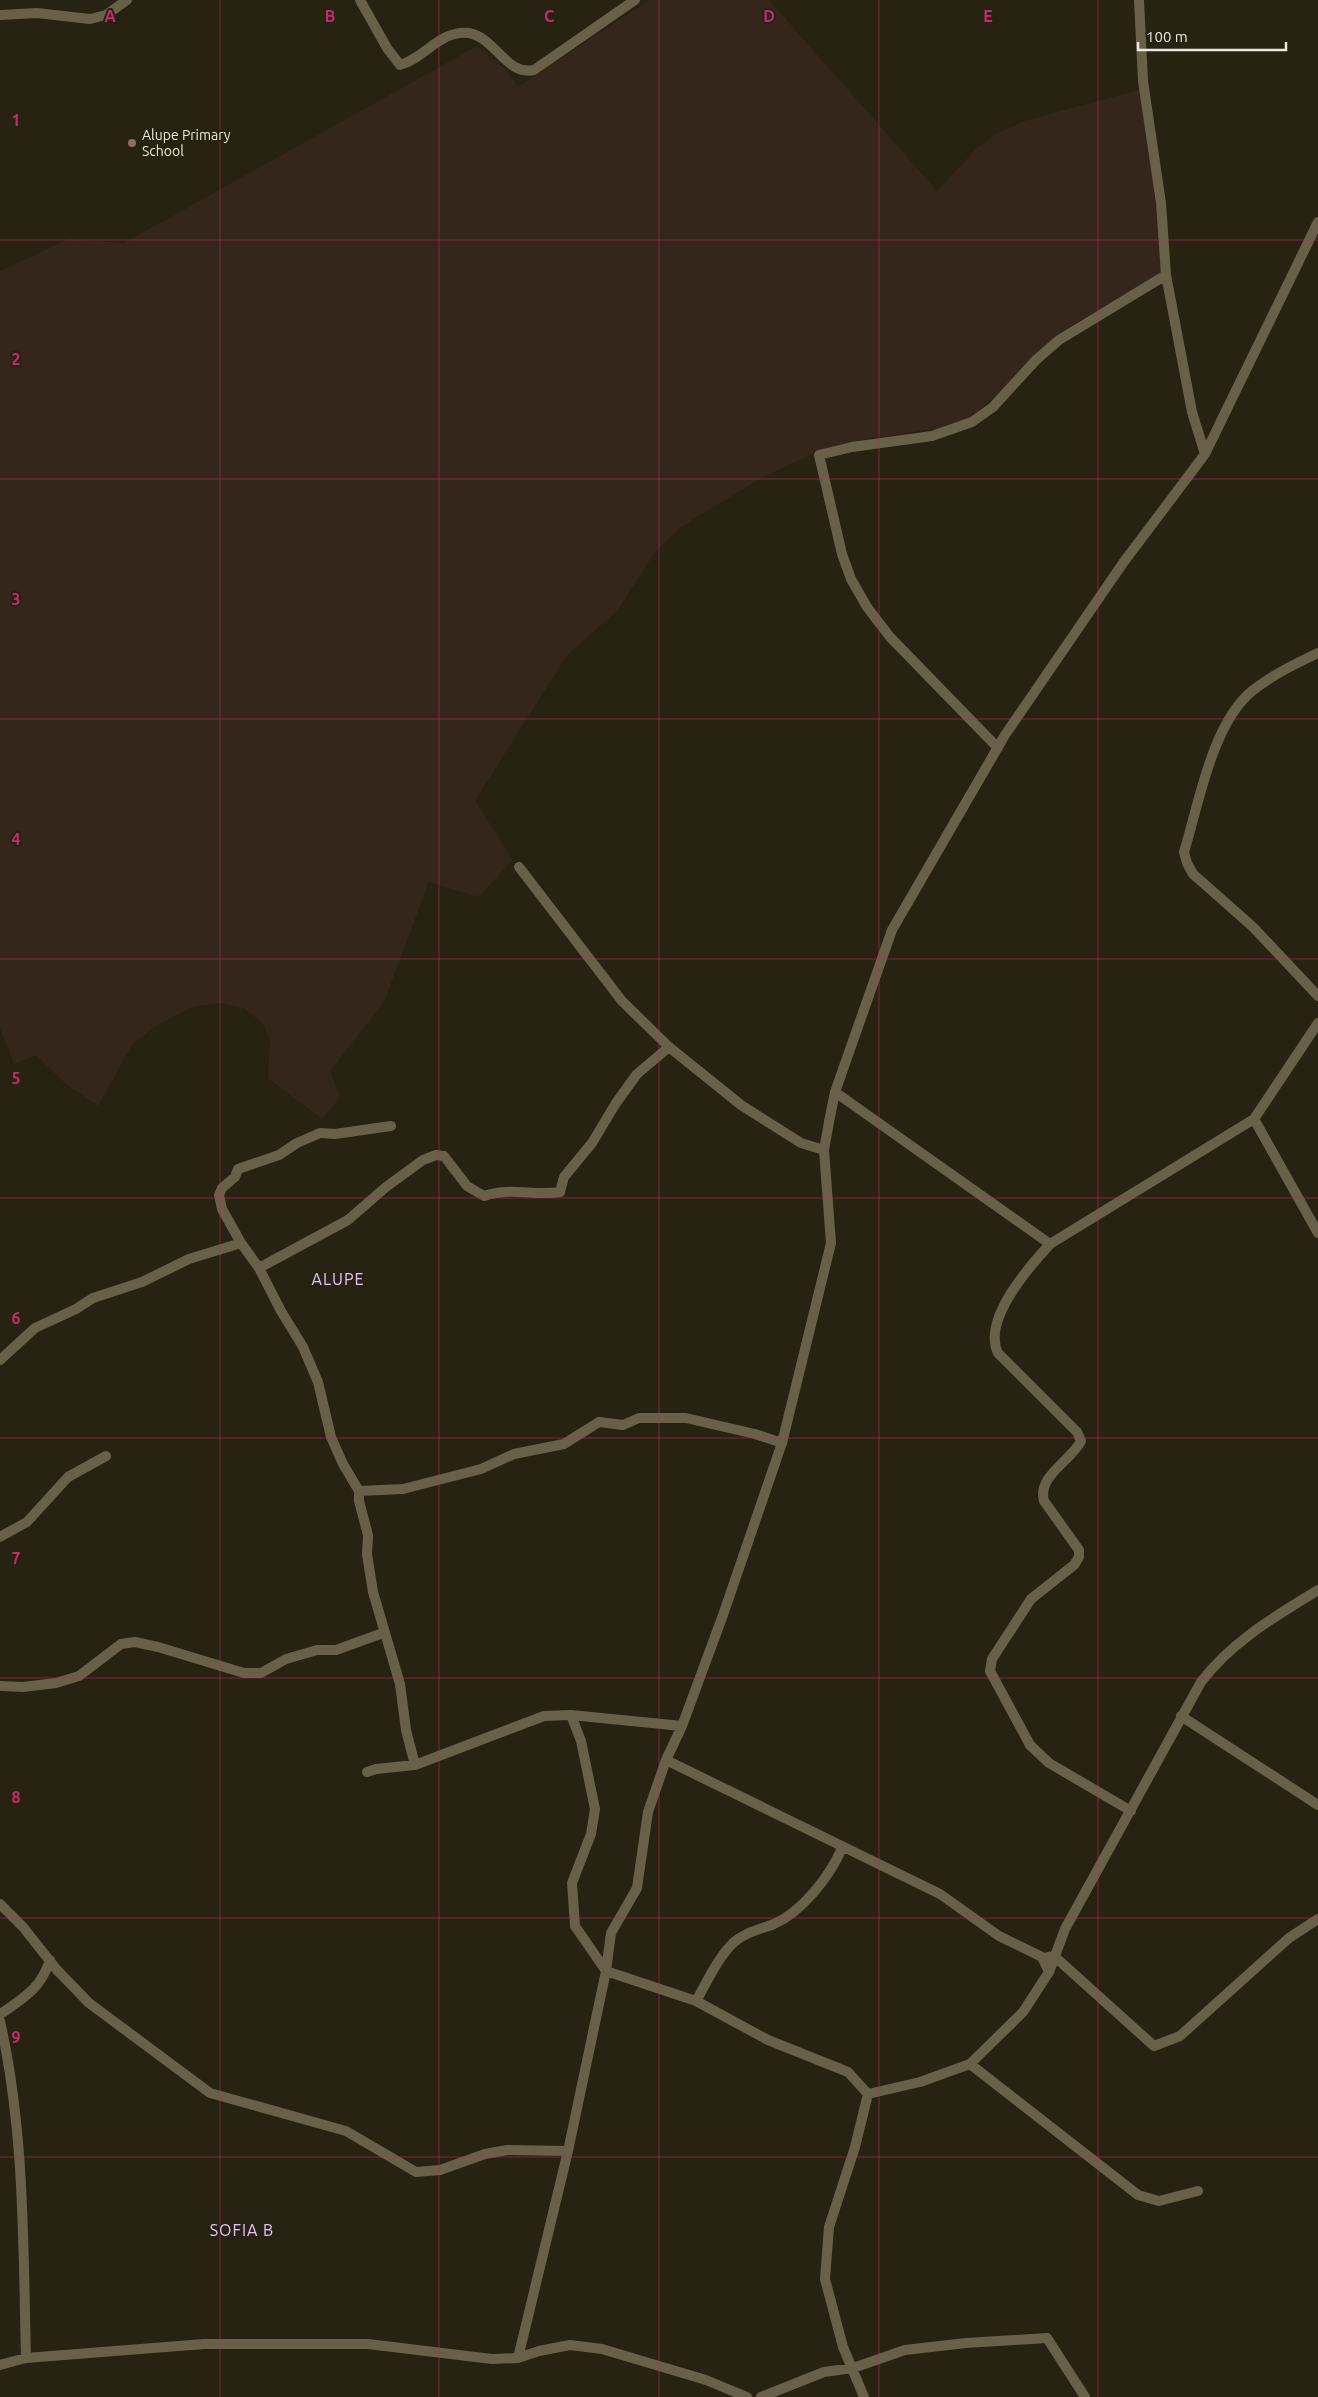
<svg xmlns="http://www.w3.org/2000/svg" width="1318" height="2397" font-family="Ubuntu,sans-serif">
<rect width="100%" height="100%" fill="#272211"/>
<path fill="#35261b" d="M649 0H769L937 191 976 149 999 132 1024 121 1142 89 1163 272 1076 323 1052 339 1001 391 976 413 960 422 947 427 860 440 819 451 763 477 681 527 655 552 617 611 567 655 475 801 513 860 478 897 429 882 384 1002 330 1071 340 1097 322 1119 268 1078 270 1041 263 1024 244 1008 219 1003 192 1007 154 1027 132 1045 98 1106 65 1083 36 1055 14 1064 0 1028V271L69 239 124 243 477 46 506 69 518 87Z"/>
<g fill="none" stroke-linecap="round" stroke-linejoin="round">
<path stroke="#686049" stroke-width="10" d="M360 0 387 48 400 65C424 59 441 29 469 33 496 38 506 76 534 70L635 0
M1139 0 1143 81 1161 203 1166 275 1192 412 1205 454
M0 15 37 13 90 19 106 15 127 0
M1318 653C1295 664 1272 675 1252 691 1212 724 1199 803 1184 852L1187 863 1193 874 1253 927 1318 996
M998 748 890 637 867 607 851 579 842 554 819 455 852 447 932 436 972 422 993 407 1036 360 1059 340 1166 275
M519 867 622 1001 669 1047 741 1105 801 1143 824 1150
M1318 1023 1254 1119 1318 1233
M835 1092 1050 1244
M391 1126 335 1134 320 1133 297 1143 279 1155 238 1169 235 1177 222 1188 219 1195 222 1209 241 1243 259 1268 281 1311 303 1347 318 1382 331 1437 343 1464 359 1491V1501L368 1535 367 1554 373 1592 400 1684 406 1730 415 1765
M259 1268 348 1220 386 1187 423 1160 436 1155 444 1156 467 1186 484 1196C508 1187 535 1196 560 1192L564 1177 592 1143 616 1103 637 1074 669 1047
M0 1360 35 1328 76 1309 93 1298 142 1282 189 1259 241 1243
M359 1491 403 1489 481 1469 514 1454 564 1444 599 1422 623 1425 639 1418H686L755 1434 782 1443
M0 1537 27 1522 68 1477 106 1456
M0 1686 23 1687 56 1683 79 1676 121 1644 135 1642 158 1647 244 1673H261L286 1659 317 1650H336L383 1633
M571 1715 581 1741 595 1809 591 1834 572 1883 575 1926 606 1971 696 2001 768 2040 848 2072 868 2094
M1181 1716 1318 1805
M666 1760 940 1894 999 1936 1042 1957 1049 1972
M367 1772 376 1769 415 1765 544 1716 571 1715 682 1726
M1131 1811 1049 1763 1030 1745 990 1671 992 1659 1031 1599 1074 1565 1079 1557V1550L1044 1501C1037 1476 1071 1461 1081 1441L1077 1432 998 1353C982 1320 1028 1268 1050 1244L1254 1119
M0 1904 23 1927 57 1970 89 2003 210 2093 346 2131 416 2172 440 2170 485 2154 507 2150 568 2151
M1048 1957 1054 1956 1154 2046 1180 2036 1289 1938 1318 1919
M696 2001C707 1982 717 1959 733 1943 745 1932 759 1930 774 1924 802 1912 830 1876 842 1848
M2 2013C25 1997 41 1988 50 1960
M0 2021C25 2132 23 2246 26 2358
M970 2064 1138 2195 1159 2201 1198 2191
M518 2358 568 2151 606 1971 611 1933 637 1888 648 1812 666 1760 682 1726 723 1615 782 1443 831 1243 824 1150 829 1122 835 1092 892 930 1005 735 1123 563 1205 454 1318 222
M0 2365 26 2358 204 2344H368L492 2359 518 2358 539 2351 570 2345 602 2349 706 2380 747 2397
M761 2397 824 2372 853 2368 905 2350 966 2343 1047 2338 1085 2397
M864 2397 843 2347 825 2279 829 2227 855 2147 868 2094 920 2082 970 2064 1023 2012 1049 1972 1065 1929 1201 1682C1232 1641 1276 1616 1318 1590"/>
</g>
<path fill="none" stroke="#c62d68" stroke-width="1" stroke-opacity="0.55" d="M220 0V2397M439 0V2397M659 0V2397M879 0V2397M1098 0V2397M0 240H1318M0 479H1318M0 719H1318M0 959H1318M0 1198H1318M0 1438H1318M0 1678H1318M0 1918H1318M0 2157H1318"/>
<circle fill="#8d6e63" stroke="#272211" stroke-width="2" cx="132" cy="143" r="5"/>
<g text-anchor="middle" dominant-baseline="central" stroke-width="4" stroke-linejoin="round" paint-order="stroke">
<g font-size="14" fill="#ebe8dd" stroke="#272211" text-anchor="start">
<text x="142" y="135">Alupe Primary<tspan x="142" dy="16">School</tspan></text>
</g>
<g font-size="16" letter-spacing="1" fill="#e3c4f9" stroke="#272211">
<text x="338" y="1279">ALUPE</text>
<text x="242" y="2230">SOFIA B</text>
</g>
</g>
<g font-size="16" text-anchor="middle" font-weight="bold" fill="#c62d68" stroke="#272211" stroke-width="4" stroke-linejoin="round" paint-order="stroke">
<text x="110" y="22">A</text>
<text x="330" y="22">B</text>
<text x="549" y="22">C</text>
<text x="769" y="22">D</text>
<text x="988" y="22">E</text>
<text x="16" y="126">1</text>
<text x="16" y="365">2</text>
<text x="16" y="605">3</text>
<text x="16" y="845">4</text>
<text x="16" y="1084">5</text>
<text x="16" y="1324">6</text>
<text x="16" y="1564">7</text>
<text x="16" y="1803">8</text>
<text x="16" y="2043">9</text>
</g>
<path d="M1138 42v8h148v-8" fill="none" stroke="#ebe8dd" stroke-width="2.5"/>
<text x="1146" y="42" font-size="15" fill="#ebe8dd" stroke="#272211" stroke-width="4" paint-order="stroke">100 m</text>
</svg>
